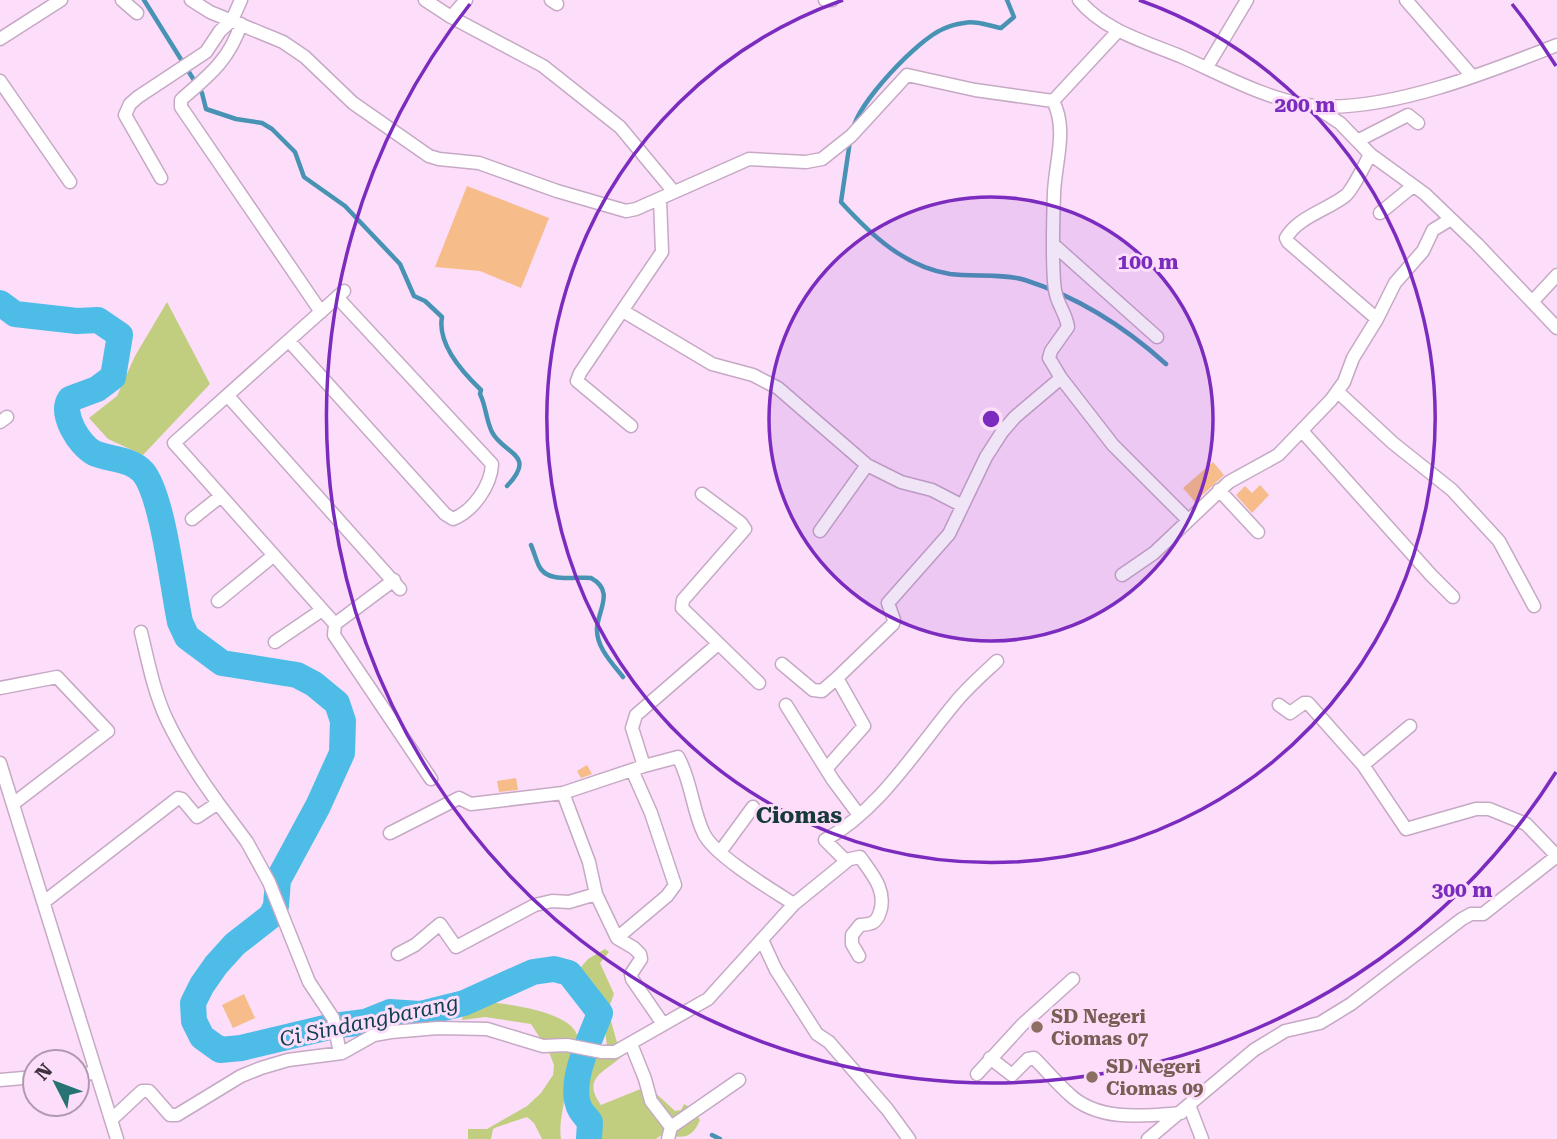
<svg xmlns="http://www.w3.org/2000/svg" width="1557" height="1139" font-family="'Roboto Serif',serif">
<rect width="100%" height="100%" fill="#fcdefa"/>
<path fill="#c1ce80" d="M167 302 210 384 143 455 108 439 89 418 117 396 135 356Z
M605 949 609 952 600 963 614 994 608 1010 621 1057C605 1072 581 1078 601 1105L648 1086 675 1111 681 1110 684 1104 693 1109 700 1120C692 1139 683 1139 663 1134L656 1139H596C597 1125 591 1118 587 1105 583 1091 583 1071 588 1058L601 1055 607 1047 603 1012 572 971 581 967 588 959Z
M488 1002C508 1004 576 1012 578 1039 580 1055 568 1084 564 1102 562 1114 559 1127 561 1139H542L534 1123 527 1117 497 1127 493 1129 491 1139H468V1129H487L527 1106 541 1093 553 1075 554 1065 549 1052 531 1024 485 1017 462 1020C465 1005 475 1005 488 1002Z"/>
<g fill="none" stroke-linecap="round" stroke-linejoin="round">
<path stroke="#4893b4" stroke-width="4.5" d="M144 0 202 93 206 109 236 119 262 123 272 129 295 152 304 177 345 206 400 264 414 296 425 301 442 317C437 344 462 372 481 390L480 394C486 406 486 420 492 432 503 454 538 454 507 486
M853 129C859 102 917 40 943 29 949 26 957 24 964 23 975 20 990 26 1001 28L1014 17 1007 0
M850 141 841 202C871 235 905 267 950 274 974 277 1002 273 1025 280 1078 297 1125 327 1166 364
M531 545C534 552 536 560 539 566 547 584 577 576 591 578 615 591 598 610 597 628 596 647 612 663 623 677
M712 1135 720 1139"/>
<path stroke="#4dbce7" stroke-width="26" d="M0 303 15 314 77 321 98 320 120 335 113 377 97 389 70 399C60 414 79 445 94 453 110 460 130 458 143 472 163 496 173 589 180 622L187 637 222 663 297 675 314 684 337 703 343 721 342 753 318 806 278 880 276 906 271 916 235 944 216 965 202 985 193 1003 194 1021 202 1037 220 1050 241 1048 333 1026 365 1022 390 1012 420 1014 464 1003 533 972 554 969 569 973 600 1013C591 1038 567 1083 580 1109 582 1113 587 1118 590 1122L589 1139"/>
</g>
<path fill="#f6bc89" d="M467 186 549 218 521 288 480 271 435 267Z
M1213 462 1224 475 1195 502 1183 488Z
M1260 485 1269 495 1252 513 1236 495 1245 486 1252 493Z
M587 765 592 774 581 778 577 771Z
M516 778 518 790 499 792 497 781Z
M244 994 255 1018 233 1028 222 1005Z"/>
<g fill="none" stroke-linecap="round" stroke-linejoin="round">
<g stroke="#c6a9c4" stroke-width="15">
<path id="minor" d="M122 0 137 13
M191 0 210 12 283 42 305 57 353 103 429 156 439 159 479 163 557 191 626 211 636 209 749 159 806 162 822 159 851 136 907 75 975 90 1053 101 1118 31
M425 0 451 17 543 66 620 127 674 192
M551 0 557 4
M825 0H832
M1079 0C1103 30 1146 42 1180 56 1221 74 1271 102 1315 106 1388 112 1489 72 1557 45
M1406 0 1472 76
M451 17 466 0
M241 24C230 58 211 74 184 97L181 100V107L321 312
M0 39 61 0
M1207 67 1247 0
M0 81 70 182
M1053 101C1068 129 1055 163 1054 193 1053 222 1052 252 1054 281 1055 304 1065 309 1068 327L1051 351 1049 358 1061 378 1113 445 1188 520
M1314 106 1340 123 1370 154 1425 194 1477 244 1557 328
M1359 140 1408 115 1418 123
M1370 154C1366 163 1351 192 1345 196 1327 210 1298 217 1286 238L1288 242 1377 319
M161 178 125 115 130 104 138 97 206 52 220 31 232 20 241 0
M1380 213 1413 186
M1054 245 1157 337
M344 291 174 443 335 624 334 635 431 779
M1532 302 1557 275
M623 311 712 364 753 375 778 388 867 465 901 482 932 490 961 505
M289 341 445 514 453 519C473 511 491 486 492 464L337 297
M1338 392 1393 443 1452 490 1499 541 1534 606
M228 396 400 589
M0 422 7 417
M631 426 577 381 580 373 662 252 660 199
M1302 431 1431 575 1453 597
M1219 490 1258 532
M702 494 741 523 745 529 683 600 682 608 759 683
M192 519 221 496
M820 531 867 465
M1122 575 1154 553 1229 482 1278 455 1331 400 1344 382 1353 358 1377 319 1395 283 1423 251 1433 230 1451 219
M218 601 273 556
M335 624 394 580
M141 632C148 661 154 693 167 720 181 749 199 777 218 803
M275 642 322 610
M782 664 813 690 822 691 837 678 893 624 894 620 888 603 949 534 986 457 1002 432 1015 417 1061 378
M0 688 57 677 108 731 13 804
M786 705 833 780 859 815
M1279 705 1290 713 1304 703H1308L1363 765 1406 829 1476 809H1489L1526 824 1557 856
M0 763 117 1139
M1363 765 1410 726
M644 766 632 728 636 715 718 644
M826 769 864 726 837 678
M390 833 459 798 471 804 563 793
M720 852 753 807
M44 902 178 798 182 799 197 817 218 803 247 842 269 882 309 982 333 1018 340 1053
M617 938 667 896 675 885 651 813 632 770
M762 940 776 970 817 1034 829 1042 887 1109 909 1139
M398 954 415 945 440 924 456 947 535 905 552 901 569 902 596 894
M859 956 852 944V935L860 925C871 924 876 924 880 912 887 890 872 874 860 857L845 860 825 840C880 809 915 751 955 703 967 688 982 675 997 661
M663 1024 632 979 631 974 641 959 640 954 634 948 617 938 596 894 589 862 563 793 644 766 678 757C692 782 692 810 704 834 715 856 772 890 794 904L847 861
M631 1044 645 1079 651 1101 671 1127 668 1139
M990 1058 1012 1075 1028 1059 1034 1058C1046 1070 1057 1083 1069 1094 1098 1122 1144 1116 1181 1113
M77 1074 96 1073
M977 1074 1022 1025 1073 979
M0 1080 35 1077
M1189 1105 1202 1139
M111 1120 142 1091H149L170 1115H177L241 1076 261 1068 288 1060 342 1053 374 1035 391 1032 438 1028 487 1029 543 1046 567 1045 602 1052H615L708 999 794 904
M671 1127 739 1080
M1148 1139 1254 1050 1285 1031 1320 1023 1351 1004 1462 919 1471 914H1483L1557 856"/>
</g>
<use href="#minor" stroke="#fff" stroke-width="12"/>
</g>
<circle cx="991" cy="419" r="222" fill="#7b2cbf" fill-opacity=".12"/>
<g fill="none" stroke="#7b2cbf" stroke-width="3.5">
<circle cx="991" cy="419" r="222"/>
<path d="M1139 0A444 444 0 1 1 843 0"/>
<path d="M1556 772A666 666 0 1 1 470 4M1512 4A666 666 0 0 1 1556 66"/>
</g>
<g fill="#8d6e63" stroke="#fcdefa" stroke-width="2.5">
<circle cx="1037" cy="1027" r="7"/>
<circle cx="1092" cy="1077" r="7"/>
</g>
<g text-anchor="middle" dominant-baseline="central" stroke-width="6" stroke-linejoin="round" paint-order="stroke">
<g font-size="19" font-weight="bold" fill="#785e54" stroke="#fcdefa" text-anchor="start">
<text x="1051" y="1016">SD Negeri<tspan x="1051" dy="22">Ciomas 07</tspan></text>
<text x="1106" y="1066">SD Negeri<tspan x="1106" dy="22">Ciomas 09</tspan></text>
</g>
<g font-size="21" font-style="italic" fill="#0e3f51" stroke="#fcdefa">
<text transform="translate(369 1021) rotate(-12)">Ci Sindangbarang</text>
</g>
<g font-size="23" font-weight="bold" fill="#173939" stroke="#fcdefa">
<text x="799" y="815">Ciomas</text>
</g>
</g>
<circle cx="991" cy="419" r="10" fill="#7b2cbf" stroke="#fcdefa" stroke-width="3.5"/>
<g font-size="21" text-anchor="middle" font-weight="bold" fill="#7b2cbf" stroke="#fcdefa" stroke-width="6" stroke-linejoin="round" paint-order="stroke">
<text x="1305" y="112">200 m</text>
<text x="1148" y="269">100 m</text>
<text x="1462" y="897">300 m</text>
</g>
<g transform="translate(56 1083) rotate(312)"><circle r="33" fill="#fcdefa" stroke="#b099ae" stroke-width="2"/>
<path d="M0-5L12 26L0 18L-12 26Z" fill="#277272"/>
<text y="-10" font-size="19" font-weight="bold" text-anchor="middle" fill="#3e323d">N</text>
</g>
</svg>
